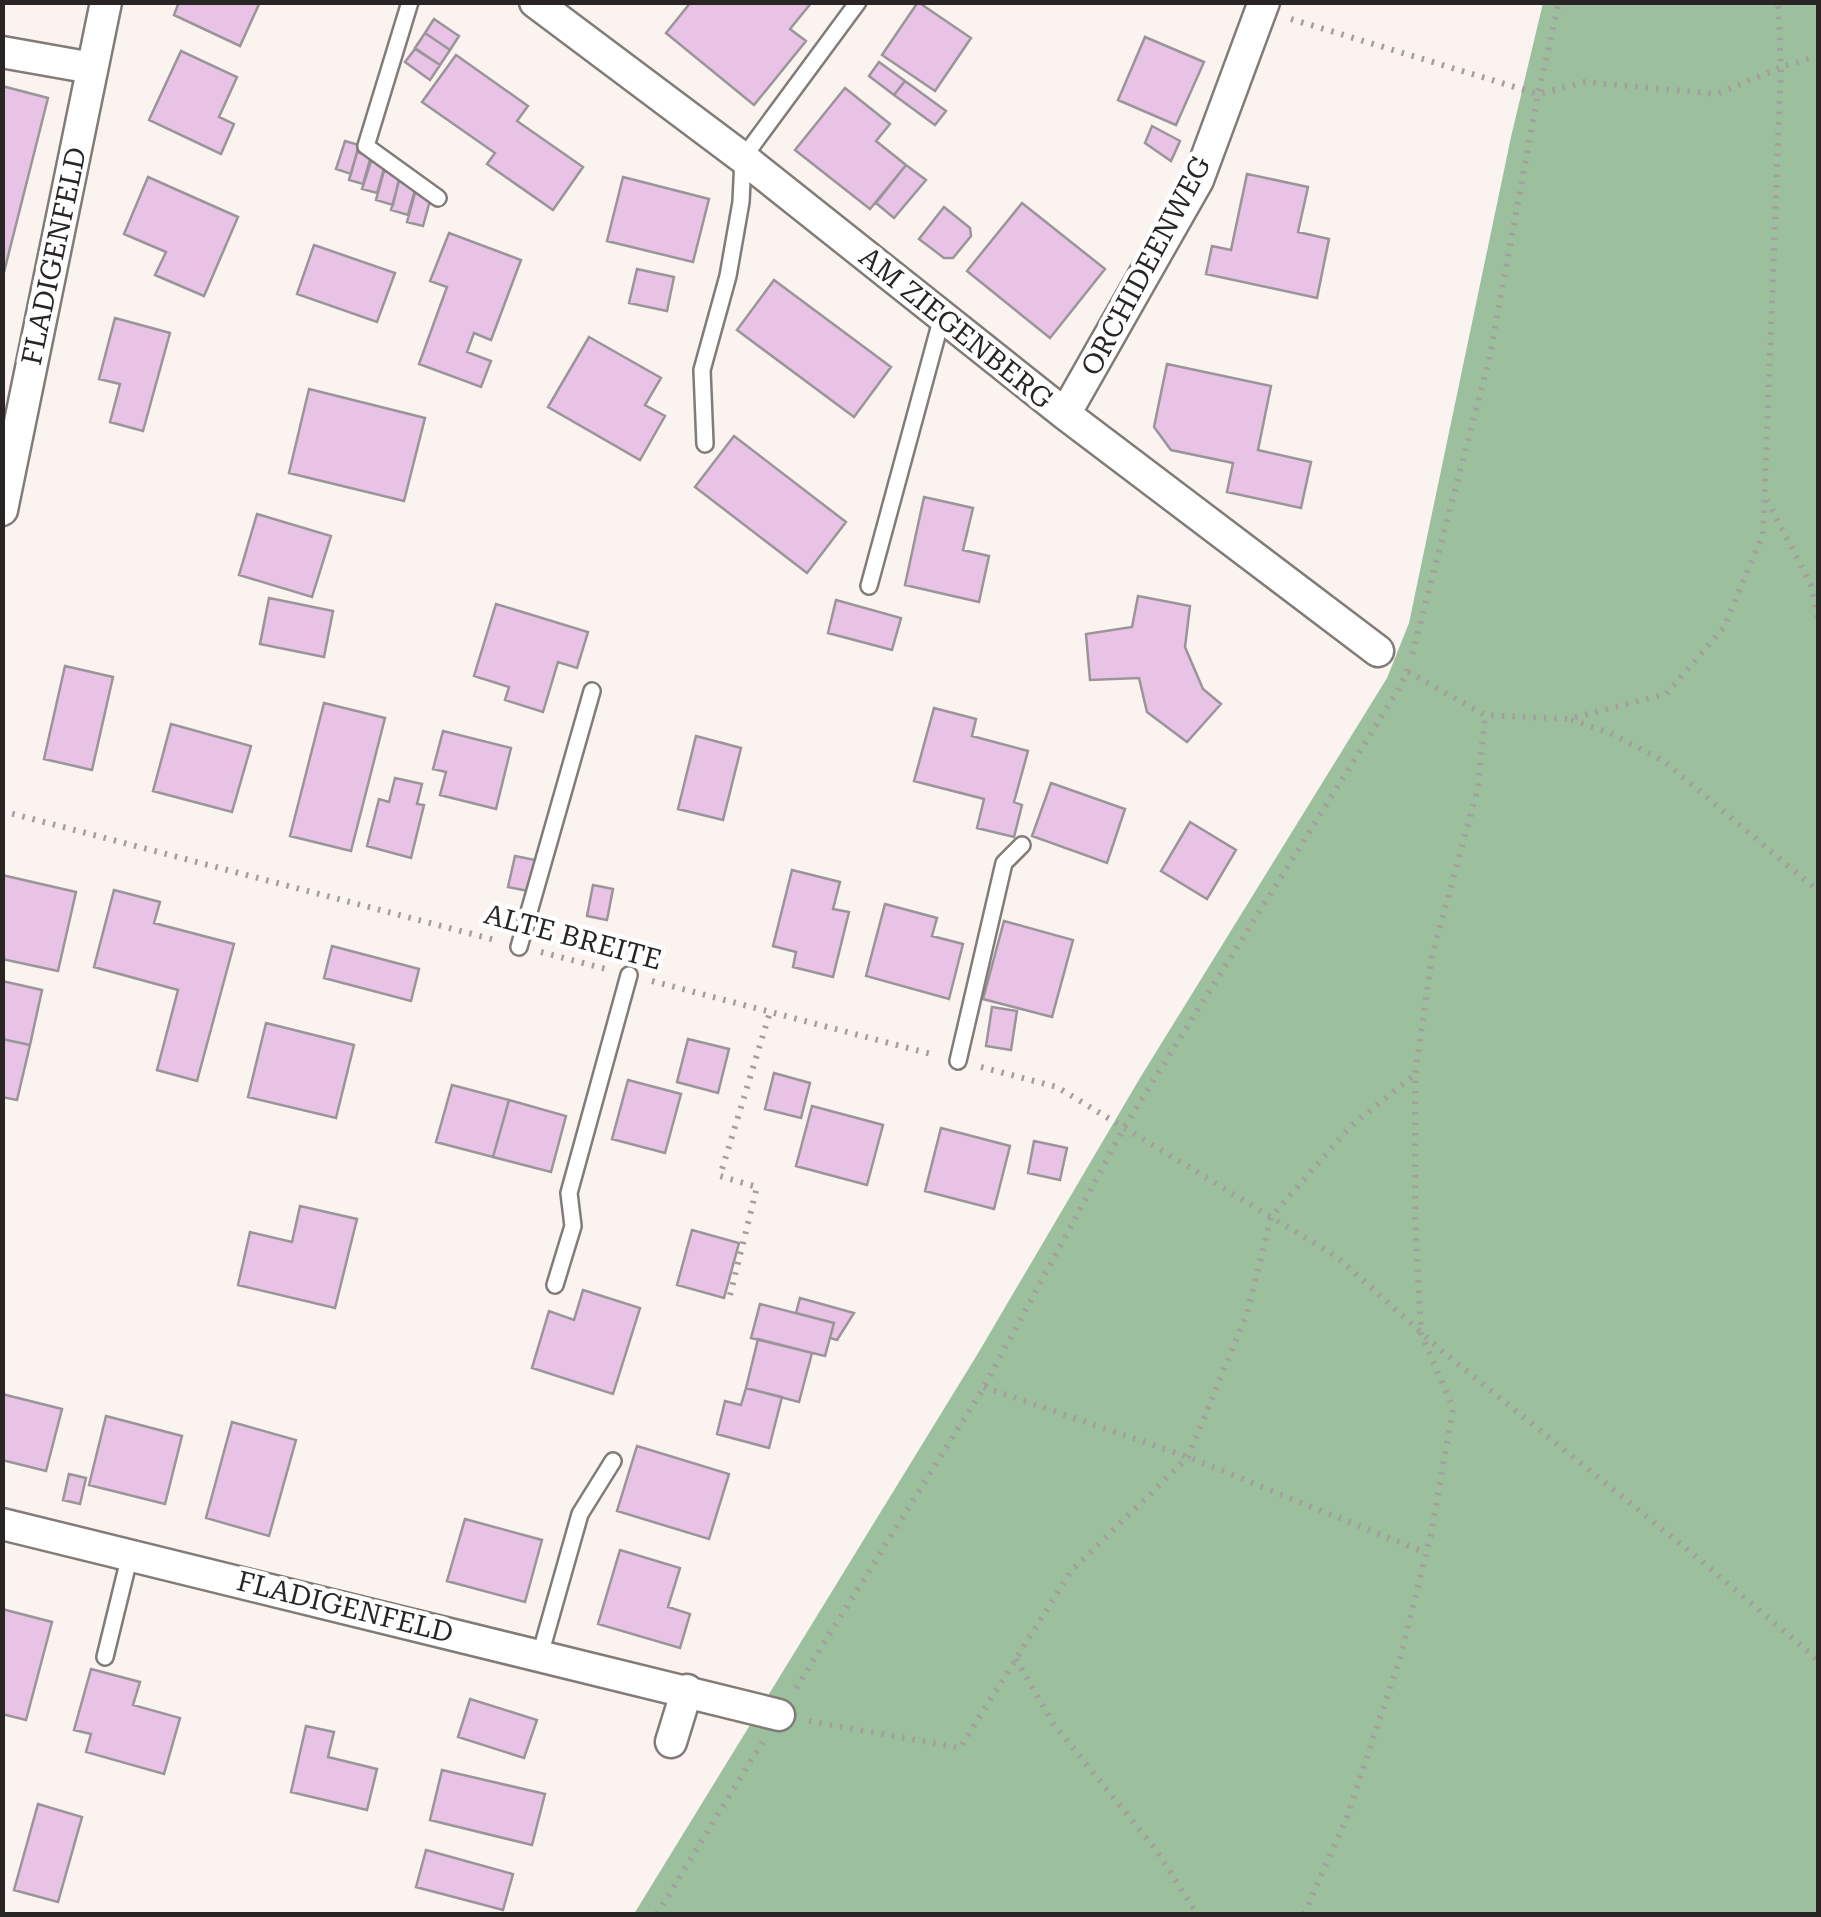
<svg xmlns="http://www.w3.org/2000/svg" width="1821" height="1917" font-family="'Roboto Serif',serif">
<rect width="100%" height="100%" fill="#faf3f0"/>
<path fill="#9cc09d" d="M1543 3H1818V1914H634L977 1355 1140 1078 1387 678 1409 623 1511 137Z"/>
<path fill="#e8c3e6" stroke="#999599" stroke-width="2.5" d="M179 2H260L240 46 174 15Z
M691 2H812L790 29 806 41 754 105 666 33Z
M918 2 971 38 935 91 882 55Z
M434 19 459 36 450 50 425 33Z
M425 33 450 50 440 65 415 48Z
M1145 37 1204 62 1176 125 1118 100Z
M415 49 440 65 430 80 405 62Z
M181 51 237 77 219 117 234 124 221 154 149 120Z
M456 55 528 106 517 121 583 167 553 210 487 164 495 153 422 102Z
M879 62 905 81 894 95 869 76Z
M905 81 946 111 935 125 894 95Z
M2 86 48 98 2 280Z
M845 88 890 124 876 141 906 165 870 209 795 150Z
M1152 126 1180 141 1171 161 1145 143Z
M345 141 359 145 351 174 336 169Z
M357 152 371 156 363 184 349 180Z
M371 161 385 165 377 193 362 189Z
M906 165 926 180 894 218 876 203Z
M384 171 400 175 393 205 376 200Z
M1247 174 1308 187 1298 232 1329 239 1317 298 1206 274 1212 246 1231 250Z
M148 177 238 217 204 296 155 275 166 252 124 234Z
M623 177 709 199 693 262 607 241Z
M399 181 416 186 408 215 391 210Z
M415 193 431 197 423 226 407 222Z
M1022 203 1105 269 1050 338 967 271Z
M944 207 970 228 971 236 953 258H944L919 239Z
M449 233 521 260 491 340 474 333 467 352 491 361 481 387 419 364 447 287 430 281Z
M314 245 395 273 377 322 297 294Z
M637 269 674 277 667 311 629 303Z
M774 280 891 367 854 417 737 330Z
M115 318 170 333 143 431 110 422 120 384 99 379Z
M589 337 661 378 645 405 665 416 640 460 548 407Z
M1167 364 1271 386 1258 450 1311 462 1301 508 1227 492 1233 463 1171 450 1154 427Z
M309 389 425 418 404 501 289 473Z
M734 436 846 522 807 573 695 487Z
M924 497 973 508 963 550 989 556 979 602 905 585Z
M257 514 331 536 312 597 239 575Z
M1138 596 1190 606 1185 647 1203 689 1221 704 1187 742 1147 712 1139 678 1090 680 1086 634 1132 627Z
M269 598 333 611 324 657 260 644Z
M836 600 901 618 892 650 828 633Z
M496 604 588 632 577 668 558 662 543 712 505 700 509 687 474 676Z
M65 666 113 677 92 770 44 759Z
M324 703 385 718 351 851 290 836Z
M934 708 976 719 972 736 1028 751 1014 802 1022 805 1014 837 977 828 984 799 914 781Z
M171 724 251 746 232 812 153 791Z
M443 731 511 748 496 809 440 795 446 772 433 769Z
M696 736 741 748 723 820 678 809Z
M395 778 422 784 417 804 424 805 411 858 367 846 379 799 389 802Z
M1051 783 1125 809 1107 863 1032 836Z
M1190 822 1236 850 1207 899 1161 871Z
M515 856 535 860 528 891 508 887Z
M792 870 840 882 833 909 849 912 833 977 793 967 796 952 773 946Z
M2 875 76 892 58 971 2 959Z
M593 885 613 889 607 920 587 916Z
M114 890 160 902 154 923 234 944 197 1081 157 1070 178 990 94 967Z
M885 904 937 918 932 936 963 944 949 999 866 976Z
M1004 921 1073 940 1052 1017 983 999Z
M332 946 419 969 411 1001 324 978Z
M2 981 42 990 30 1045 2 1039Z
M992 1007 1017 1011 1011 1050 986 1046Z
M266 1023 354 1045 336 1118 248 1097Z
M2 1039 30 1045 17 1100 2 1097Z
M688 1039 729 1049 718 1093 677 1082Z
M774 1073 810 1083 801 1118 765 1109Z
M628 1080 681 1094 665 1153 612 1139Z
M452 1085 509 1100 493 1157 436 1142Z
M509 1100 566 1116 551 1172 493 1157Z
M812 1106 883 1125 867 1185 796 1166Z
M941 1128 1010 1146 994 1209 925 1191Z
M1034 1141 1067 1148 1060 1180 1028 1173Z
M300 1206 357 1219 335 1308 238 1285 250 1232 292 1242Z
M692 1230 739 1243 724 1298 677 1285Z
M583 1290 640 1308 613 1394 532 1368 549 1311 574 1320Z
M800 1298 854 1313 837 1340 830 1338 834 1323 796 1313Z
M760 1304 834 1323 825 1356 751 1338Z
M758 1339 812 1353 799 1402 746 1388Z
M746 1388 782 1397 769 1448 717 1434 725 1401 741 1405Z
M2 1394 62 1409 46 1471 2 1460Z
M106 1416 182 1436 165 1504 89 1485Z
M232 1422 296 1440 269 1536 206 1518Z
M637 1446 729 1474 709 1539 617 1511Z
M69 1474 86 1478 80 1504 63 1500Z
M465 1519 542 1540 525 1602 447 1581Z
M620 1550 680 1568 668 1607 690 1614 680 1648 598 1624Z
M2 1609 52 1622 26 1720 2 1714Z
M91 1669 140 1682 133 1705 180 1718 164 1774 86 1752 91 1734 74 1730Z
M470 1699 537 1720 524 1758 458 1737Z
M306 1726 334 1732 328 1757 377 1769 367 1810 291 1792Z
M442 1770 545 1794 532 1845 430 1820Z
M38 1804 82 1817 58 1902 14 1890Z
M426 1850 513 1874 503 1910 416 1887Z"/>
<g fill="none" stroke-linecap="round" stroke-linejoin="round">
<g stroke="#827c79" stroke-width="20">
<path id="service" d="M410 2 366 146 438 198
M705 444 702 370 728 276 741 202 743 158 858 2
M869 586 942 317
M519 947 592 691
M958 1061 1004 863 1022 845
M555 1285 573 1226 569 1193 629 975
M540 1655 580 1514 613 1461
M105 1657 130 1555"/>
</g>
<g stroke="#827c79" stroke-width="35">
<path id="minor" d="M535 2 743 158 1065 414 1378 651
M2 52 92 68
M1065 414 1198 180 1264 2
M2 510 106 2
M2 1524 779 1715
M671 1742 687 1690"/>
</g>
<path stroke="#a49f9d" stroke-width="6" stroke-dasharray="2.5 8" stroke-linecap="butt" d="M1291 19 1538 94 1585 82 1717 94 1781 67 1778 2
M1767 500 1811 585 1818 617
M1412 654 1489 360 1538 94 1559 2
M1408 672 1485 715 1568 719 1666 694 1724 627 1763 534 1781 67 1818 56
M1571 720 1608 732 1664 761 1818 891
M2 811 495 940
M541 952 606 969
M652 981 935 1055
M981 1067 1057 1087 1337 1257 1442 1351 1688 1550 1818 1660
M730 1295 757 1187 720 1176 770 1012
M984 1387 1188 1457 1426 1553
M1016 1659 1053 1723 1156 1850 1197 1914
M796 1688 984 1387 1125 1126 1400 687 1409 666
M809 1721 960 1748 1071 1571 1188 1457 1247 1313 1271 1217 1351 1126 1414 1075
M657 1914 763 1741
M1304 1914 1347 1817 1400 1658 1431 1534 1453 1408 1421 1333 1415 1217V1075L1432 956 1478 788 1485 715"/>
<use href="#service" stroke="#fff" stroke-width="15"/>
<use href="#minor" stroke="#fff" stroke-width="30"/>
</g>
<g text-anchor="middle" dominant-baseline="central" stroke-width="9" stroke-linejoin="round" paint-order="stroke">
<g font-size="28" fill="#282524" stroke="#fff">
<text transform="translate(54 256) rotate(-78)">FLADIGENFELD</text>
<text transform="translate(1146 266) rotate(-62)">ORCHIDEENWEG</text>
<text transform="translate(956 328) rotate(39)">AM ZIEGENBERG</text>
<text transform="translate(573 937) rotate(15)">ALTE BREITE</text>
<text transform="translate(345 1607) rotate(14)">FLADIGENFELD</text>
</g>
</g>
<rect width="1821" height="1917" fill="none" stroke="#282524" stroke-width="10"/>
</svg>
